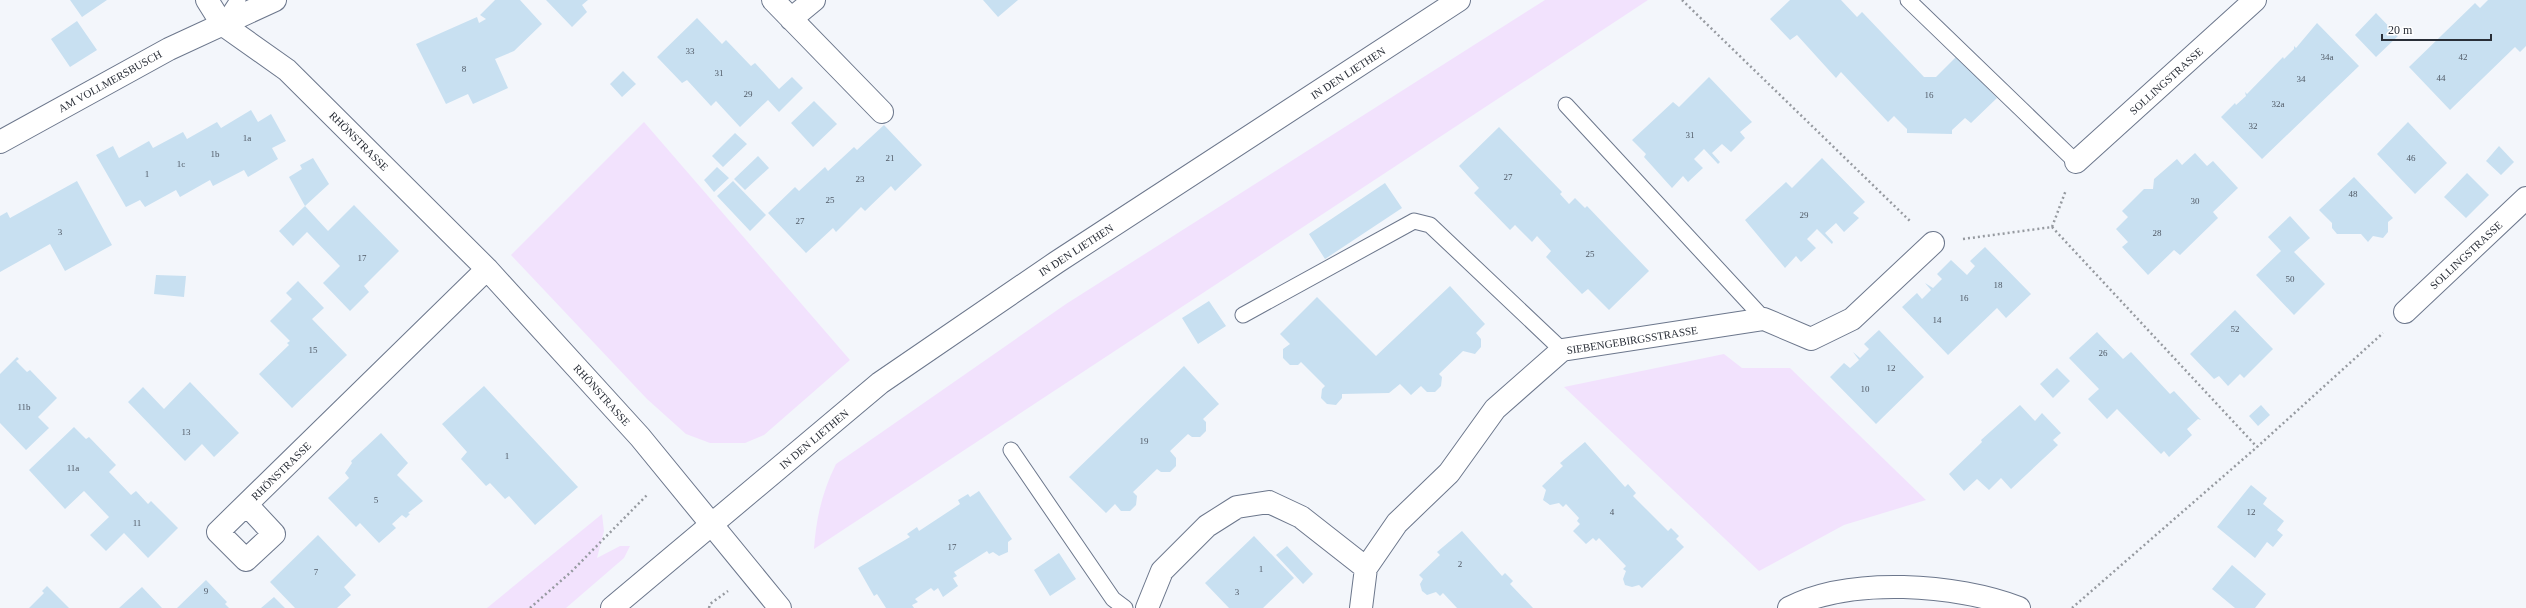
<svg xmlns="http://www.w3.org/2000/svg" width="2526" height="608" font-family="'Times New Roman',serif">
<rect width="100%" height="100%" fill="#f3f6fb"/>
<path fill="#f2e2fd" d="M1545 0H1648L814 549C816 519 822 492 836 464L1066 304Z
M644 122 850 360 764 435 745 443H710L686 434 647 399 511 255Z
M1724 354 1742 368H1790L1926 500 1844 525 1759 571 1564 387Z
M602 514 604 531 597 558 620 546H630L624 558 566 608H487Z"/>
<path fill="#c8e0f1" d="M70 0H107L82 17Z
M495 0H520L542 24 514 51 495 59 508 88 473 104 468 94 446 104 416 44 477 17 479 23 486 19 480 15Z
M546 0H588L582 5 587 12 572 27Z
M983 0H1018L998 17Z
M1790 0H1841L1857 17 1862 12 1864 14 1924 77H1936L1957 56 1997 98 1971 123 1965 118 1952 130V134L1907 133V129L1894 116 1888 122 1841 72 1836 78 1797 35 1790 40 1770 19Z
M2488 0H2526V46L2520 52 2515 47 2450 110 2409 67 2475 3 2480 8Z
M2376 13 2398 36 2376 57 2355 35Z
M697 18 722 44 726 40 751 66 755 63 779 89 792 77 803 88 779 112 768 100 740 127 716 101 711 106 687 80 682 83 657 57Z
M77 21 97 50 70 67 51 39Z
M2317 23 2359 66 2262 159 2221 117 2235 103 2236 105 2246 96 2245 92 2247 94 2283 57 2284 59 2294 49V46L2296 48Z
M623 71 636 84 622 97 610 84Z
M1709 77 1752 122 1740 132 1745 138 1731 152 1722 144 1712 153 1720 162 1718 164 1704 149 1694 159 1703 168 1688 182 1683 176 1672 188 1644 157 1646 154 1632 140 1673 102 1679 107Z
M814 101 837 124 813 147 791 123Z
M251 110 258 122 271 114 286 141 272 148 278 159 248 177 244 170 213 186 210 180 180 197 176 190 145 207 140 200 126 207 96 155 113 146 119 158 149 141 153 148 183 132 187 139 217 122 221 128Z
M2408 122 2447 163 2415 194 2377 154Z
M884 125 922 165 895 191 891 186 865 211 861 207 836 232 833 228 806 253 768 213 795 187 799 191 825 167 828 171 854 147 857 150Z
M1499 127 1562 192 1560 194 1569 204 1575 198 1585 208 1587 206 1649 271 1609 310 1588 289 1582 294 1546 257 1551 251 1537 236 1532 242 1515 225 1510 230 1474 193 1479 188 1459 166Z
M735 133 747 144 723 167 712 156Z
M2499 146 2514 162 2501 175 2486 161Z
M2195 153 2207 166 2213 161 2238 188 2213 212 2218 218 2180 255 2174 250 2148 275 2122 247 2128 242 2116 229 2128 217 2122 211 2144 189H2153L2154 179 2177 159 2182 165Z
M758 156 769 168 745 190 734 179Z
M313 158 329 184 305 206 289 177 302 169 300 165Z
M1822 158 1865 202 1853 213 1859 218 1844 232 1836 223 1825 233 1833 242 1832 244 1817 229 1807 239 1816 248 1801 262 1796 256 1785 268 1745 220 1786 182 1792 188Z
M717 167 729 178 714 192 704 180Z
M2467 173 2489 195 2466 218 2444 197Z
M2354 177 2393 218 2388 222V232L2383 238 2373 236 2368 242 2361 234H2337L2332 228V223L2319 210Z
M77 181 112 245 65 271 50 244 0 272V216L7 212 10 218Z
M733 181 766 215 750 231 717 196Z
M1385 183 1402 208 1325 259 1309 234Z
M354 205 399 251 364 286 369 292 350 311 323 283 340 266 307 232 293 246 279 231 305 206 328 231Z
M2290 216 2310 238 2294 252 2325 284 2294 315 2256 275 2281 251 2268 237Z
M1985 247 2031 294 2006 318 1997 308 1948 355 1902 307 1917 293 1922 299 1931 290 1925 283 1933 288 1942 279 1937 274 1951 260 1967 275 1975 266 1970 261Z
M156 275 186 276 184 297 154 294Z
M298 281 324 308 312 319 347 355 292 408 259 374 289 345 287 343 290 341 270 321 292 299 286 293Z
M1450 286 1485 324 1476 333 1481 339V347L1475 354 1463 351 1439 374 1442 377 1441 386 1435 392H1427L1421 386 1411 395 1400 384 1389 393 1342 394V398L1336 405 1327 404 1321 398 1322 389 1325 386 1301 362 1298 365H1290L1283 358V349L1290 344 1280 334 1317 297 1376 356Z
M1209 301 1226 326 1198 344 1182 318Z
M2235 310 2273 349 2244 378 2240 374 2228 386 2219 376 2214 379 2190 354Z
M1879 330 1924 377 1876 424 1830 377 1844 363 1850 368 1859 360 1853 352 1860 358 1869 349 1864 344Z
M2097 332 2123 359 2131 352 2170 394 2174 391 2201 420 2198 419 2187 429 2192 435 2169 457 2164 451 2161 454 2117 409 2107 419 2088 399 2099 389 2069 358Z
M17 357 19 359 16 361 27 372 30 370 57 398 38 417 49 428 26 450 0 423V374Z
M1184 366 1219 404 1203 419 1206 422V431L1200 437H1192L1188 434 1170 451 1176 458V466L1170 472H1161L1157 469 1133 492 1137 496 1136 505 1130 511H1121L1115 504 1106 513 1069 477Z
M2057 368 2070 381 2053 398 2040 384Z
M190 382 239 433 214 457 202 444 185 461 128 402 143 387 164 409Z
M484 386 578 487 535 525 509 496 505 499 490 483 486 486 461 459 467 452 442 424Z
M2020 405 2035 421 2042 413 2061 433 2053 440 2058 445 2011 489 2001 478 1989 490 1977 479 1964 491 1949 474 1982 442 1981 440Z
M2261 405 2270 415 2258 426 2249 416Z
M74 427 86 439 89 437 116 465 109 472 131 495 136 491 148 504 151 501 178 528 148 558 124 533 106 551 90 535 109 517 86 493 84 491 65 509 29 470Z
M381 433 408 463 397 475 423 501 408 513 410 514 406 518 402 515 392 524 396 528 379 543 360 523 356 527 328 498 349 478 345 473 352 463 351 461Z
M1585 442 1625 487 1628 484 1636 493 1633 496 1668 531 1671 528 1679 536 1676 539 1684 547 1642 588 1639 585 1632 587 1625 585 1623 579 1626 571 1623 569 1626 566 1599 538 1596 541 1593 538 1586 544 1573 531 1580 524 1577 521 1579 518 1566 504 1563 507 1559 503 1550 505 1543 500 1546 490 1542 486 1563 466 1560 463Z
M2251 485 2267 498 2263 504 2284 521 2277 530 2283 535 2273 547 2267 542 2255 558 2217 527Z
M979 491 1012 539 1008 542V552L999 556 993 552 989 554 987 551 954 572 957 576 953 578 958 586 943 597 938 588 934 591 931 588 915 599 918 602 912 605 914 608H886L877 594 874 596 858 568 910 537 907 534 917 527 919 531 960 504 958 500 968 494 970 497Z
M1462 531 1502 576 1505 573 1513 581 1510 584 1533 608H1457L1443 593 1440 596 1436 592 1427 595 1422 591 1420 584 1423 579 1419 575 1440 555 1437 552Z
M318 535 356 575 344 587 351 595 337 608H295L270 582Z
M1254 536 1294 578 1263 608H1229L1205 583Z
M1287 546 1313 574 1303 584 1276 555Z
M1059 553 1076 579 1050 596 1034 570Z
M2232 565 2266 594 2255 608H2235L2212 589Z
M206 580 227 602 225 604 229 608H177Z
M47 586 69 608H29L44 593 42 591Z
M142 587 162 608H119Z
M274 597 285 608H261Z"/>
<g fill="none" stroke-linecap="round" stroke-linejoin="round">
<g stroke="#6c778c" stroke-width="17">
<path id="service" d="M1908 0 2076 162
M223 23 238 0
M1566 105 1764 319
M1243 315 1414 221 1430 225 1562 350
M1011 450 1113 599 1125 608"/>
</g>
<g stroke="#6c778c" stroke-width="24">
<path id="minor" d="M207 0 222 24 287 70 487 269 640 437 780 608
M773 0 882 112
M791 19 814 0
M0 142 169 49 275 0
M2076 162 2255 0
M2405 312 2526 198
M247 505 274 534 246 560 218 532 487 269
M1147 608 1162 571 1207 526 1237 507 1269 502 1301 517 1366 568
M1361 608 1366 568 1397 523 1449 473 1495 409 1562 350 1764 319 1811 339 1852 319 1933 243
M1789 608C1850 576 1957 584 2019 608"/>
</g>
<g stroke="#6c778c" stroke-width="24">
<path id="tertiary" d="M612 608 880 383 1057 262 1459 0"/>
</g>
<path stroke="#969aa0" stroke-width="2.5" stroke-dasharray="2 3" stroke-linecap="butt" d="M1682 0 1911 222
M2052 227 2257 447
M1963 239 2052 227 2066 190
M530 608 571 572 648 494
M709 608 710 604 728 591
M2072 608 2257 447 2383 333"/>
<use href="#service" stroke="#fff" stroke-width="15"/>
<use href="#minor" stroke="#fff" stroke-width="22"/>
<use href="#tertiary" stroke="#fff" stroke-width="22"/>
</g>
<g text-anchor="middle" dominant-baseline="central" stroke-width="3" stroke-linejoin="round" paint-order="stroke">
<g font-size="9" fill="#515a66">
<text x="690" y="51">33</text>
<text x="2327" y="57">34a</text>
<text x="2463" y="57">42</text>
<text x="464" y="69">8</text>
<text x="719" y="73">31</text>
<text x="2441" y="78">44</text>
<text x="2301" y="79">34</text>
<text x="748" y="94">29</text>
<text x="1929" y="95">16</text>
<text x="2278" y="104">32a</text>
<text x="2253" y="126">32</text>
<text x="1690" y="135">31</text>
<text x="247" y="138">1a</text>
<text x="215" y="154">1b</text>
<text x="890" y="158">21</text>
<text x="2411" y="158">46</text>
<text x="181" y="164">1c</text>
<text x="147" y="174">1</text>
<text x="1508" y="177">27</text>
<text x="860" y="179">23</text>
<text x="2353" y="194">48</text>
<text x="830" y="200">25</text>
<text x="2195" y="201">30</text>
<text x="1804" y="215">29</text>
<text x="800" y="221">27</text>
<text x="60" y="232">3</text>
<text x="2157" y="233">28</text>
<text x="1590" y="254">25</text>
<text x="362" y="258">17</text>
<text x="2290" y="279">50</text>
<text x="1998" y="285">18</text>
<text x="1964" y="298">16</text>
<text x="1937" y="320">14</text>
<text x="2235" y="329">52</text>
<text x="313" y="350">15</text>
<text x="2103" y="353">26</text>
<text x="1891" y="368">12</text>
<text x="1865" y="389">10</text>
<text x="24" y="407">11b</text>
<text x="186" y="432">13</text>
<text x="1144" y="441">19</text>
<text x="507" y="456">1</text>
<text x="73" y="468">11a</text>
<text x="376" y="500">5</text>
<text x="1612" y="512">4</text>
<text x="2251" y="512">12</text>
<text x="137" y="523">11</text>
<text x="952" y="547">17</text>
<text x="1460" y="564">2</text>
<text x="1261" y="569">1</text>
<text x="316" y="572">7</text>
<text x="206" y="591">9</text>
<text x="1237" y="592">3</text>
</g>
<g font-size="11" fill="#292e37" stroke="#fff">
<text transform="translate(1348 73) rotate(-33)">IN DEN LIETHEN</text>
<text transform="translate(110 81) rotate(-29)">AM VOLLMERSBUSCH</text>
<text transform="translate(2166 81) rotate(-42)">SOLLINGSTRASSE</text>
<text transform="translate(359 141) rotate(45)">RHÖNSTRASSE</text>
<text transform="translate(1076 250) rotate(-33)">IN DEN LIETHEN</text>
<text transform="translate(2466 255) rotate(-43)">SOLLINGSTRASSE</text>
<text transform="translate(1632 340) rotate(-9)">SIEBENGEBIRGSSTRASSE</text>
<text transform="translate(602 395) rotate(48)">RHÖNSTRASSE</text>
<text transform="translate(814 439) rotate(-40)">IN DEN LIETHEN</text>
<text transform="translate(281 471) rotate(-44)">RHÖNSTRASSE</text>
</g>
</g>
<path d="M2382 34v6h109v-6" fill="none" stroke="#292e37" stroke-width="2"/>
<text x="2388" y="34" font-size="12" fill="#292e37" stroke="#ffffff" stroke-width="3" paint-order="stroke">20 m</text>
</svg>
